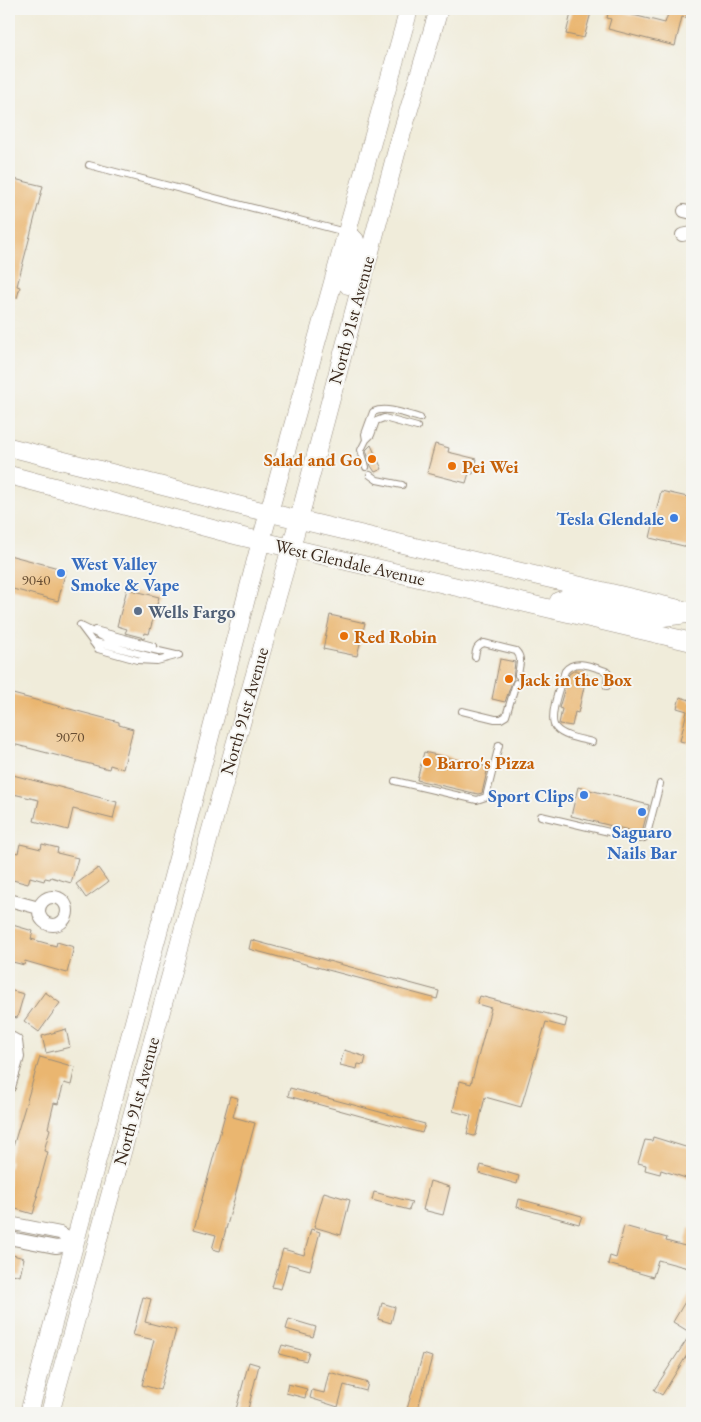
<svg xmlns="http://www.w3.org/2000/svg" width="701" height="1422" font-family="'EB Garamond',serif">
<rect width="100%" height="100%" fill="#f6f6f2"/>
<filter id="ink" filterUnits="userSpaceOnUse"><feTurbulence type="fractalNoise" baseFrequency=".02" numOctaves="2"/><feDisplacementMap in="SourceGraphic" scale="10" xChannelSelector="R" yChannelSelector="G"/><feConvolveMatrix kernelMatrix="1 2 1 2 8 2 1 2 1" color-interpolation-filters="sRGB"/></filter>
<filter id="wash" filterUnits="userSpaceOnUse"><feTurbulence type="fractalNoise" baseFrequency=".0096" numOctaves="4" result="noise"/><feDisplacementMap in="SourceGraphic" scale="20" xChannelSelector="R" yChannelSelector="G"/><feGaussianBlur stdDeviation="1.12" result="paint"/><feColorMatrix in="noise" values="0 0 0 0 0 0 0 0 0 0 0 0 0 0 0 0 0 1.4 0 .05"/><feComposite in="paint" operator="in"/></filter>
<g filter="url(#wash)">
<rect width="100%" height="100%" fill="#f0ecda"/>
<g id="blocks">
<path fill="#eab670" d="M572 9H592L584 38 566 34Z
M609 9 665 23 668 14 661 13 662 9H688L686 18 682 17 675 46 608 29 611 19 607 18Z
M10 178 43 186 17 286 20 287 17 298 14 297 12 308 9 307V183Z
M435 444 449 448 448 452 477 459 473 474 469 473 466 483 427 473Z
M371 445 382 469 375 472 371 466 366 450Z
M661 491 692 498V548L650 538Z
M9 555 66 570 58 601 9 588Z
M127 589 159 597 149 634 145 633 144 638 125 633 127 629 117 626Z
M330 615 365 623 357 656 323 649Z
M500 659 515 662 513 679 505 702 492 699Z
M575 670 587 674 578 713 575 712 572 726 559 724 562 709 559 708 569 674Z
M9 693 119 722V725L133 729 123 769 110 765 109 769 9 743Z
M680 697 690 700V702H692V744L680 741 687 711 677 708Z
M424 752 488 767 482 793 478 794 417 780Z
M9 774 117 802 113 819 73 809 68 830 34 821 39 800 9 793Z
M578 787 649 805 642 832 641 833 571 816Z
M20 844 41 849 42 844 58 848 57 853 78 858 71 883 51 877 50 879 45 878 44 881 30 877 28 884 9 879V851L18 853Z
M98 868 108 882 86 898 76 884Z
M9 924 33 931 31 939 56 946 57 942 74 947 67 973 25 961 24 965 9 961Z
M251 940 439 991 437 999 249 949Z
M9 990 24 994 17 1018 9 1016Z
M45 992 60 1003 39 1032 24 1021Z
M480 996 567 1019 565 1027 546 1022 521 1107 485 1097 476 1135 474 1136 467 1134 471 1116 453 1111 460 1081 471 1084 491 1008 477 1004Z
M66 1029 70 1047 46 1053 42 1036Z
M344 1050 366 1057 364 1065 358 1064 357 1069 340 1065Z
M40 1057 75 1067 71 1085 64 1083 58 1104 54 1103 48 1128 50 1129 44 1151 48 1152 36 1196H38L33 1214 9 1207V1169L11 1161 9 1160Z
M290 1088 425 1124 422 1133 288 1096Z
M230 1096 238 1098 233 1117 255 1123 220 1251 212 1249 216 1235 194 1229Z
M653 1137 692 1149V1180L661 1170 660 1174 645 1170 646 1165 638 1163 645 1140 652 1141Z
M481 1165 519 1176 517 1184 479 1173Z
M430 1181 450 1187 443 1215 423 1210Z
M324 1192 350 1200 341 1235 314 1227Z
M374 1192 412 1202 409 1210 372 1200Z
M519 1199 582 1216 579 1224 517 1207Z
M624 1226 667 1238 666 1241 685 1246 689 1228 692 1229V1269L658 1260 653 1277 608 1264 610 1256 616 1258Z
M311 1229 320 1232 310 1270 288 1264 281 1289 272 1287 283 1249 304 1255Z
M9 1254 24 1258 20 1276 9 1273Z
M692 1290V1347L662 1395 654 1390 691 1333 673 1322Z
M143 1297 151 1299 145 1322 176 1330 160 1390 142 1385 154 1340 133 1335Z
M382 1303 395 1307 391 1323 378 1319Z
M289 1319 316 1327 313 1337 286 1329Z
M282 1345 309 1352 306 1361 279 1354Z
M423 1354 432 1357 417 1412 407 1409Z
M249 1362 259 1365 247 1413H235Z
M329 1372 368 1383 366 1391 344 1385 338 1407 310 1398 312 1390 324 1393Z
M288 1384 307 1389 305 1398 286 1393Z"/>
</g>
</g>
<g filter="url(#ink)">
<use href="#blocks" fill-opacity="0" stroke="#968b7c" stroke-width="1"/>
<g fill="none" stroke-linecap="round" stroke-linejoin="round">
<g stroke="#968b7c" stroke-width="8">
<path id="lane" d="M89 165 345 232
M366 440 371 435 376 421 384 418 417 427
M366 467 361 450 366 440 365 434 373 412C387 406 405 414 420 418
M370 475 377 480 402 485
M80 625 98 649 137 660 157 661 179 655
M83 627 107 639 176 655
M95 630 153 646
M92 641 156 658
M475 657C476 650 476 646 484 643L516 651C523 658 519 666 518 675
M462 711 495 719H501L506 716 516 683
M592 742C581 739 564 737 556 728 547 719 561 683 565 671 575 658 593 667 606 671L608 673 607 686
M395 781 477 800 486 797 499 745
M541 816 639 839 644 838 647 834 660 784"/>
</g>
<g stroke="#968b7c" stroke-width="14">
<path id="street" d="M684 211 692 213
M682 235 692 233
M39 911a14 14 0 1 1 28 0a14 14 0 1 1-28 0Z
M9 900 39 908
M9 1037 16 1041 18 1057 9 1087
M9 1223 60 1233 76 1244
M9 1238 56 1247 76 1244"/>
</g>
<g stroke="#968b7c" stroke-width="19">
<path id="secondary" d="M348 233 355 240 356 246 348 285
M9 447 249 508 692 612
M9 475 239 536 692 642
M555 610 559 601 566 599 656 618 687 614
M29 1413 182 843 261 541 409 9
M50 1413 214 819 299 519 398 146 439 9"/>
</g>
<use href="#lane" stroke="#fff" stroke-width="6"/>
<use href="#street" stroke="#fff" stroke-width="12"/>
<use href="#secondary" stroke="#fff" stroke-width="18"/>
</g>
</g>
<g fill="#e8710a" stroke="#f6f6f2" stroke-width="2">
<circle cx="372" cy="459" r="5"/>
<circle cx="452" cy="466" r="5"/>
<circle cx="344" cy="636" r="5"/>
<circle cx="509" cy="679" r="5"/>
<circle cx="427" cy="762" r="5"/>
</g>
<g fill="#3f7fe0" stroke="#f6f6f2" stroke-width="2">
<circle cx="674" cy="518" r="5"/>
<circle cx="61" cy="573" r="5"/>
<circle cx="584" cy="795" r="5"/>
<circle cx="642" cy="812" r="5"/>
</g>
<circle fill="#5c6f8a" stroke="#f6f6f2" stroke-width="2" cx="138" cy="611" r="5"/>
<g text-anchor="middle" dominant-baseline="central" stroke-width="4" stroke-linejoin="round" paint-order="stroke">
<g font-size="15" fill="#674d32">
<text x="36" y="579">9040</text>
<text x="70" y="736">9070</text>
</g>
<g font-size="18" fill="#3b2a1e" stroke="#f6f6f2">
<text transform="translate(351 320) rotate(-75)">North 91st Avenue</text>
<text transform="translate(350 562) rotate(13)">West Glendale Avenue</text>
<text transform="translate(244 711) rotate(-74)">North 91st Avenue</text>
<text transform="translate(136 1101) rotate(-75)">North 91st Avenue</text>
</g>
<g font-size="18" font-weight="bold" fill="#c56008" stroke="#f6f6f2" text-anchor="start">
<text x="362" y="459" text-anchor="end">Salad and Go</text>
<text x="462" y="466">Pei Wei</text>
<text x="354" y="636">Red Robin</text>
<text x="519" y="679">Jack in the Box</text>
<text x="437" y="762">Barro's Pizza</text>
</g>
<g font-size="18" font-weight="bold" fill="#366cbe" stroke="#f6f6f2" text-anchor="end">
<text x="664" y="518">Tesla Glendale</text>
<text x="71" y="563" text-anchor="start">West Valley<tspan x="71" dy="21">Smoke &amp; Vape</tspan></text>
<text x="574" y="795">Sport Clips</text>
<text x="642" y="831" text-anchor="middle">Saguaro<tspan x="642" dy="21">Nails Bar</tspan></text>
</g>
<g font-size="18" font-weight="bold" fill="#4e5e75" stroke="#f6f6f2" text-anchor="start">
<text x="148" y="611">Wells Fargo</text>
</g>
</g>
<rect width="701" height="1422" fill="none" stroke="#f6f6f2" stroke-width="30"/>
</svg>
